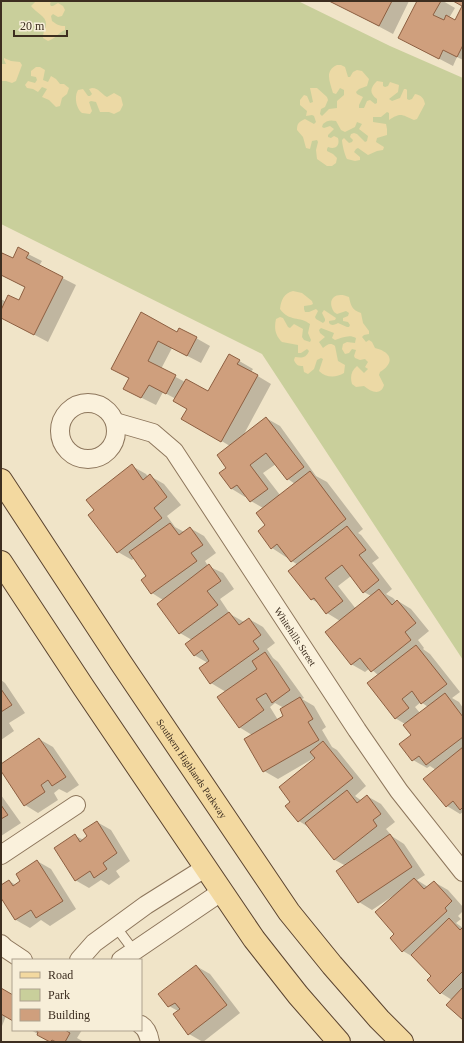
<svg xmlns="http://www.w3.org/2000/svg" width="464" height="1043" font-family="Georgia,serif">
<rect width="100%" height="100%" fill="#f0e4c8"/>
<path fill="#c9cf9b" d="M1 1H298L390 46 463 78V660L262 354 1 224Z"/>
<path fill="#ecd9a5" d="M36 1H51L50 4 51 6H53L58 3 63 6 65 10 62 16 58 17 53 14 51 16 52 21C56 24 59 26 65 26V30C58 33 55 39 48 41L43 38C43 32 45 30 46 25 47 16 36 13 31 6Z
M4 58 11 61 20 62 22 65 16 81 12 83 6 81H1V64H6L4 60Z
M337 65H341L345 67 348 77H350L353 72 357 70 362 71 369 79 367 86 359 89 356 92 357 94 363 97 359 105V108H364L367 101 370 100 375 104 377 103V99C369 93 370 88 377 81L383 82V86L385 87 388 86 390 82 399 85 398 92 389 99 392 101 400 98 404 89H406L407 90V99L409 100 412 99 415 94C421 95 424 98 425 104L417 119 414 120C402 115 401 112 389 120V113L387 112 381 117H373V122L386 124 387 129V135L377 138 376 142 384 147 383 150 377 151 368 155 358 148 356 149 354 152 360 157V160L355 161 347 159C345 156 342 144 342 140L344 138 349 143 352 142 353 140 350 137 351 134 354 133 357 134 365 142 367 141 368 136 359 129 362 124 357 122 355 127 345 132 341 130 336 121C331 120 327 120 323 124L322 127 324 128 330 126 334 129 328 135V137L331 138 334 136 338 138C340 145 336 150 328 147L327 149V151L333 154 337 158 336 163 332 166H327L317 159 316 150 318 142 317 140 312 141 310 149 306 148 303 137 297 130C297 123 299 122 305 119L314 124 316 122 314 116 312 115 306 116 307 111 300 105V100L304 95 307 96 310 103 313 102 310 88H317L327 97 328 100 325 107 321 109 320 114 322 116 329 109 337 108V101L344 95V90L340 88 336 94 333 93C330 82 324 71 337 65Z
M36 67H40L45 70 43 80 48 82 51 76 56 79 60 84H64L69 88 67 94 62 98 60 106 56 107 49 100 42 97 47 89 42 87 38 92 33 89 27 88 25 85 28 81 35 83 37 80 36 77 31 76V71Z
M92 88C99 88 101 94 107 97L114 93 121 97 123 105 120 111 114 114 109 112H100L96 102 91 101 89 102 92 111 90 114 82 113C76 108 74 97 78 90L83 89 88 96H90L92 94 89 89Z
M293 291 302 293 312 301 313 304 311 305 304 306V309L305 312H309L316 309 318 311 315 317 316 319 323 323 325 321V319L322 313 324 310 336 318 335 320 329 321V323C331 326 335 325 338 323L347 327H349L350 325 348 322 343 321V318L348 316 349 313 346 311 337 314 334 312C326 299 336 291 349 297 351 306 352 310 361 313L363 323 369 331V334L364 335 362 337 366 342 369 340 372 342 375 348C392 352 395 363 380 372L379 375 384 385C381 396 371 392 364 386L356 387 352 384C350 377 351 371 357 366L364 373 368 369 365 367 368 362 365 359 360 360 355 358 354 356 356 350 352 349 349 353 345 354 342 349 343 344 347 342 355 343 356 338C349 334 342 338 335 340L332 338 334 333 321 328 319 330 320 333 325 337 319 342 323 348C327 345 330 342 335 346L338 361 345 365 344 373C336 378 326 378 319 371L323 359 321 358 317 360 314 369 308 374 304 372 303 366C298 366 296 365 294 360L295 357C302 358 306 358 309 351L307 349 301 353H298V345L282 342C275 335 274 328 276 319L280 317 283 318 288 327 290 328 294 324 303 329 302 337 304 340 310 342 311 340 308 333 310 324C300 316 289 322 280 309 281 300 284 293 293 291Z"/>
<path fill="#0003" fill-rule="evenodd" d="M331 1H409L393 34Z
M419 1H443L455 8 449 18 455 21 463 7V60L457 57 453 66 413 45Z
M28 254 42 261 39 266 76 285 48 342 1 317V299L6 302H19L26 288 1 275V258L13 260Z
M141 314 178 333 196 338 210 346 201 363 172 348 161 369 185 382 208 393 229 355 253 369 251 372 271 384 243 436 266 418 280 426 316 476 327 482 363 529 358 533 361 535 379 558 372 563 392 589 386 594 393 598 397 602 398 601 411 609 429 631 418 640 424 648 423 649 430 654 460 692 452 698 459 702 463 708V812L460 814 447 806 436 770 430 766 427 768 413 760 401 744 412 735 405 724 395 718 378 675 370 668 365 672 351 664 340 621 327 613 320 604 311 599 298 565 272 548 263 508 251 501 247 496 245 497 232 489 220 473 228 468 230 446 183 418 188 409 176 399 163 392 156 405 138 396 130 379 113 369ZM276 464 288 479 295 484 280 495 263 473ZM351 576 364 592 371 596 356 609 338 586ZM421 702 428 707 420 713 415 707Z
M132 466 146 474 148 477 150 476 164 484 181 505 167 516 175 527 184 532 190 528 204 536 216 553 205 561 208 566 223 573 234 589 220 599 230 614 244 622 249 619 263 627 275 643 267 649 273 658 278 662 304 698 302 699 314 706 326 727 322 730 332 747 337 750 366 786 355 796 362 801 367 796 381 804 395 822 386 829 391 835H390L404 844 425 875 417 880 428 887 434 882 448 890 463 907V911L458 916 461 919 456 923 463 928V1019L452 1000 441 993 428 980 433 976 415 958 403 951 396 934 393 896 372 910 359 902 346 866 335 860 310 828 299 821 287 806 292 802 315 759 314 758 278 779 264 771 252 735 239 727 226 692 211 683 208 663 194 655 192 640 180 633 163 600 152 593 148 576 134 558 132 560 118 552 96 511ZM275 703 284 708 285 716 278 720 270 707Z
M1 680 5 683 25 713 9 723 14 731 1 740Z
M39 739 53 747 79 785 67 793 59 789 54 793 58 800 38 813 25 805 1 770V765Z
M1 795 21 823 1 836Z
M97 822 111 830 130 861 116 871 120 877 109 885 101 880 89 888 75 880V836L84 840 89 837Z
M37 861 51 869 76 909 50 926 41 920 30 928 16 920 1 896V886L9 881 16 885 22 881Z
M196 966 210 974 240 1013 203 1042 189 1034 178 1011 169 1006Z
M1 989 13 996V1020L6 1016 2 1026Z
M31 1030H82L77 1038 84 1042H51Z"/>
<path fill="#cf9f7d" stroke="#8d5f41" d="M329 1H392L379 26Z
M417 1H441L433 15 444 20 446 15 455 20 462 6 453 1H463V45L457 57 443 50 439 59 398 38Z
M18 247 29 253 26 258 63 277 34 335 1 318V310L8 295 19 300 25 287 1 275V256L2 253 13 258Z
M141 312 177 332 179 328 197 337 187 356 158 341 148 361 176 375 166 394 149 385 141 398 123 389 129 378 111 369Z
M229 354 240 360 237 364 258 375 221 442 181 419 187 409 173 401 186 379 208 391Z
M266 417 304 467 287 480 266 453 250 465 268 489 250 502 237 485 231 489 219 473 226 468 217 455Z
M132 464 143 480 150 474 167 497 154 508 162 518 117 553 88 515 94 510 86 500Z
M310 471 346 519 291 562 277 544 271 549 258 531 265 525 256 513Z
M170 523 179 535 190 527 203 545 191 553 197 561 151 594 141 580 146 576 129 552Z
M347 526 366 550 359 555 379 580 363 593 342 565 325 578 343 601 326 614 314 598 311 600 288 571Z
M209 564 221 581 207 591 218 605 179 634 157 604Z
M379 589 392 605 397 600 416 623 405 632 411 640 371 672 360 658 351 665 325 632Z
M229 612 239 625 249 618 261 635 253 641 259 649 210 684 199 668 209 661 202 650 194 656 185 644Z
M416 645 447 684 421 704 412 691 402 699 409 708 395 719 367 683Z
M265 652 290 690 272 703 266 693 256 699 264 710 239 728 217 697 257 669 252 661Z
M1 689 12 705 1 712Z
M445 693 463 717V737L426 765 419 756 412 761 399 744 411 735 403 725Z
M300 697 313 719 308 722 319 740 263 772 244 739 283 716 280 709Z
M39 738 66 777 52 786 48 780 41 785 45 792 24 806 1 771V764Z
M323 741 353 778 298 822 285 806 290 802 279 787 315 758 310 752Z
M463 747V807L460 810 453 801 446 807 423 779Z
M347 790 357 803 367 795 381 814 373 820 377 826 334 860 305 823Z
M1 805 8 815 1 819Z
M97 821 117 853 103 863 107 869 94 878 90 871 75 881 54 848 75 834 80 842 87 836 83 830Z
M390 834 412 867 358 903 336 871Z
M37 860 63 901 36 918 31 910 15 920 1 898V885L9 880 13 886 20 881 16 874Z
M414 878 424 889 434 881 452 901 445 908 447 911 402 952 390 938 394 934 375 912Z
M449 918 460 930 463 927V971L440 994 427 980 431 976 411 955Z
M196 965 227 1005 188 1035 173 1014 180 1009 175 1003 168 1007 158 994Z
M463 987V1020L446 1005Z
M1 988 13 995V1021L1 1014Z
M35 1030H65L70 1033 65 1042H56L52 1040 50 1042 37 1035 38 1032Z"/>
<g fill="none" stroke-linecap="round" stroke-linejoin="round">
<g stroke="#8d765c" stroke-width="11">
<path id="lane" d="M116 927 134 951"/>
</g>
<g stroke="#8d765c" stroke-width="20">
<g id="street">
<circle cx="88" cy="431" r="28"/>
<path id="s1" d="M115 422 153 433 174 451 357 730 399 791 463 872"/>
<path d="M1 855 76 805"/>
<path d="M1 944 5 948 23 960"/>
<path d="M79 960 94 943 146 905 205 868"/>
<path d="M121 960 221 892"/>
<path d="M141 1025C146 1028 149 1036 150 1042"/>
</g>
</g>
<g stroke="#5b4430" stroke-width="24">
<g id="primary">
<path id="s2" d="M1 480 121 663 289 912 332 965 379 1019 402 1042"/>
<path d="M1 562 84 688 254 939 298 995 339 1042"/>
</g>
</g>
<use href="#lane" stroke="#faf1dc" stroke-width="9"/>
<use href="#street" stroke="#faf1dc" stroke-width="18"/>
<use href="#primary" stroke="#f3d9a0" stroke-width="22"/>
</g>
<g text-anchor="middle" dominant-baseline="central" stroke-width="3.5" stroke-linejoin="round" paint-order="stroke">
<g font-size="10" fill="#3d2e20" stroke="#f7eed8">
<text stroke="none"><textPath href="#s1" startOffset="289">Whitehills Street</textPath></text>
<text stroke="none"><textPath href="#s2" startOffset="346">Southern Highlands Parkway</textPath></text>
</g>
</g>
<rect width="464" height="1043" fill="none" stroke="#3d2e20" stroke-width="4"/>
<rect x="12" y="959" width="130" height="72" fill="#f7eed8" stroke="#ada18e"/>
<rect x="20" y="972" width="20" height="6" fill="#f3d9a0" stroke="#ada18e"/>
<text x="48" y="979" font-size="12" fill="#3d2e20">Road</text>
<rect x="20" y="989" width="20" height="12" fill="#c9cf9b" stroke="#ada18e"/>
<text x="48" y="999" font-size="12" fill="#3d2e20">Park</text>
<rect x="20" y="1009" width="20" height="12" fill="#cf9f7d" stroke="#ada18e"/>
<text x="48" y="1019" font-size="12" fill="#3d2e20">Building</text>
<path d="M14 30v6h53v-6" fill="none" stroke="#3d2e20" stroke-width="2"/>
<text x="20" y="30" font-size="12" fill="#3d2e20" stroke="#f7eed8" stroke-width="3" paint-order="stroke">20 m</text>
</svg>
